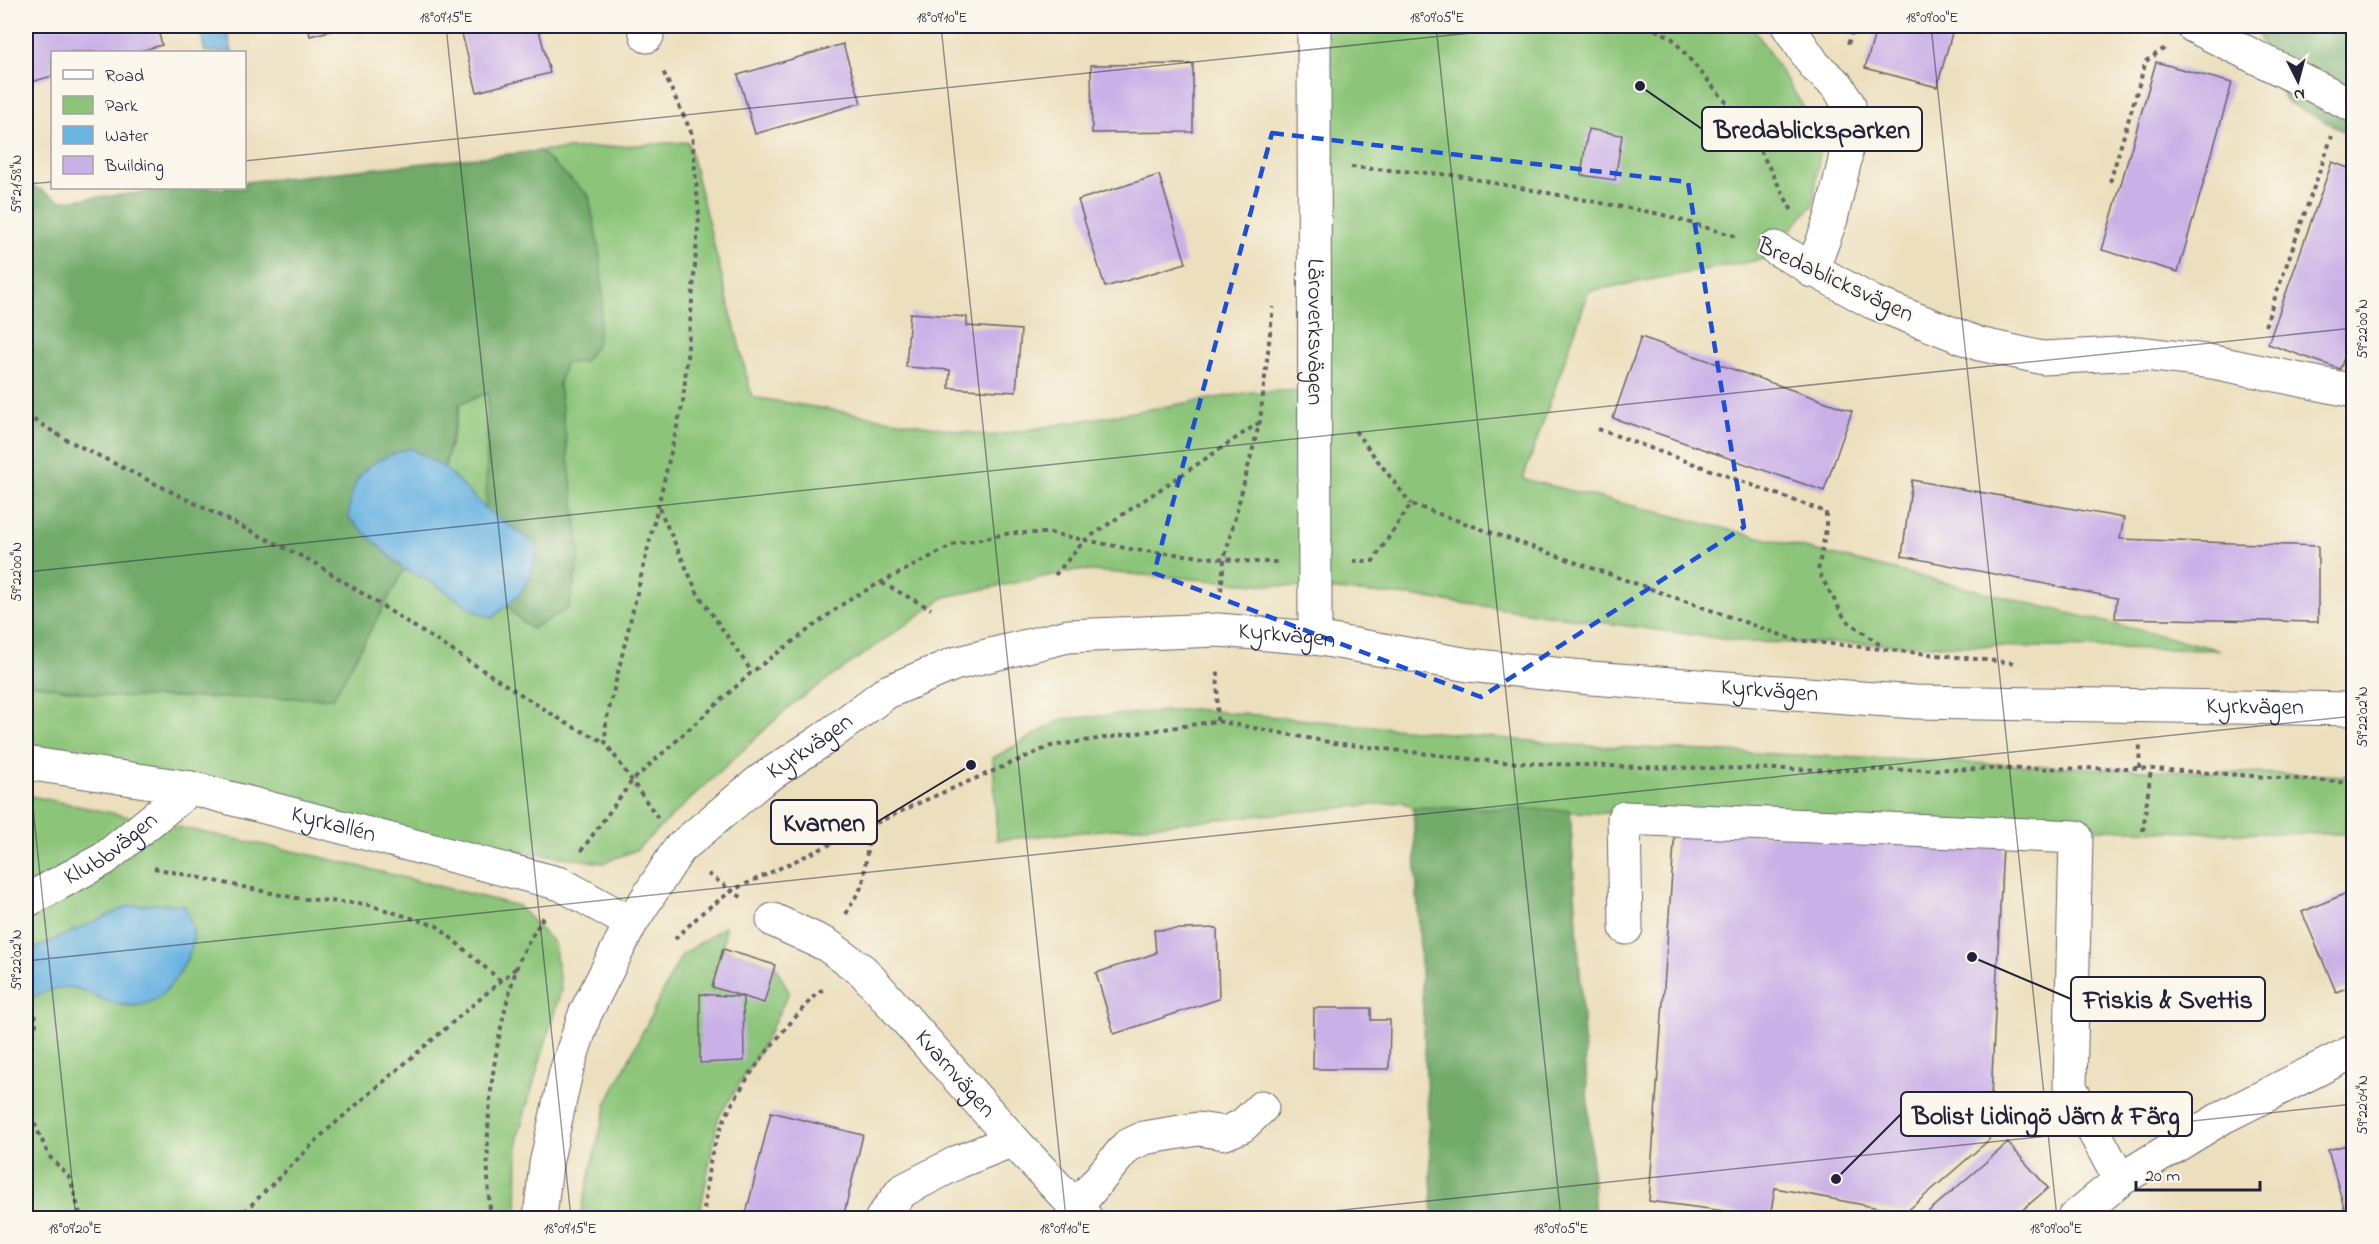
<svg xmlns="http://www.w3.org/2000/svg" width="2379" height="1244" font-family="'Indie Flower',sans-serif">
<rect width="100%" height="100%" fill="#fbf7ec"/>
<filter id="ink" filterUnits="userSpaceOnUse"><feTurbulence type="fractalNoise" baseFrequency=".0167" numOctaves="2"/><feDisplacementMap in="SourceGraphic" scale="12" xChannelSelector="R" yChannelSelector="G"/><feConvolveMatrix kernelMatrix="1 2 1 2 8 2 1 2 1" color-interpolation-filters="sRGB"/></filter>
<filter id="wash" filterUnits="userSpaceOnUse"><feTurbulence type="fractalNoise" baseFrequency=".008" numOctaves="4" result="noise"/><feDisplacementMap in="SourceGraphic" scale="24" xChannelSelector="R" yChannelSelector="G"/><feGaussianBlur stdDeviation="1.35" result="paint"/><feColorMatrix in="noise" values="0 0 0 0 0 0 0 0 0 0 0 0 0 0 0 0 0 1.4 0 .05"/><feComposite in="paint" operator="in"/></filter>
<g filter="url(#wash)">
<rect width="100%" height="100%" fill="#ecdfbd"/>
<path fill="#8cc579" stroke="#57745a" stroke-width="1.5" d="M1328 26H1752L1822 136 1813 205 1764 259 1589 291 1523 479 2220 650 1745 642 1410 596 1078 570 945 597 790 706 636 850 603 863 499 848 427 837 26 753V683L113 697 333 698 430 523 461 403 489 393 580 554 559 384 565 363 589 196 539 151 688 142 752 397 991 436 1251 392 1314 390Z
M1193 709 1572 745 2109 769 2353 776V834L2226 833 1413 807 1402 802 997 840 993 758 1063 719Z
M26 795 321 857 518 906 554 943 561 990 518 1136 517 1218H26Z
M725 926 723 949 775 965 789 992 762 1047 718 1118 699 1218H582V1206L607 1103 681 956Z"/>
<path fill="#71aa69" stroke="#4a6652" stroke-width="1.5" d="M2255 26H2353V136L2285 101Z
M539 151 589 196 600 255 603 299 597 344 584 362 565 363 559 384 580 554 569 608 531 629 513 613 485 564 488 393 460 403 430 523 333 698 113 697 26 683V182L61 201 188 188H244L245 182Z
M1413 807 1570 810 1595 1218H1433Z"/>
<path fill="#6ab4e2" stroke="#466b8e" stroke-width="1.5" d="M199 26H226L232 52H205Z
M410 448 444 467 486 509 537 545C534 584 521 594 492 618L475 611 430 581 404 569 349 518C350 471 368 462 410 448Z
M153 904 184 905C197 933 197 944 181 970 160 1004 139 1015 100 998 92 995 79 988 70 987 55 987 38 994 26 1000V957L36 948 129 906Z"/>
<g id="blocks">
<path fill="#c9b0e7" d="M26 26H157L162 45 136 52H52V76L28 83Z
M308 26H333L334 30 310 36Z
M460 26H538L550 73 477 92Z
M1877 26H1954L1937 87 1865 68Z
M843 44 861 103 755 134 738 75Z
M2156 62 2232 83 2178 272 2102 250Z
M1193 64V132L1092 133 1091 65Z
M1588 129 1622 135 1615 180 1581 175Z
M2332 162 2354 170V330L2340 369 2268 344Z
M1159 175 1186 263 1105 287 1078 200Z
M910 313 967 317V326L1021 330 1016 392 949 388 950 370 906 367Z
M1641 337 1852 411 1824 491 1613 418Z
M1912 480 2124 518 2120 539 2318 546V622L2115 618 2117 598 1902 556Z
M1675 830 2003 845 1989 1140 1905 1213 1775 1188 1770 1217 1649 1201Z
M2354 890V985L2336 992 2302 912Z
M1217 928 1219 999 1114 1034 1096 973 1156 953 1154 930Z
M723 949 775 965 764 1003 712 987Z
M700 994 743 997 744 1061 700 1063Z
M1314 1008H1371V1020H1390L1389 1069H1313Z
M771 1112 863 1135 843 1218H745Z
M2008 1143 2048 1188 2013 1218H1921Z
M2354 1143V1218H2347L2328 1150Z"/>
</g>
</g>
<g filter="url(#ink)">
<use href="#blocks" fill-opacity="0" stroke="#696468" stroke-width="1.5"/>
<g fill="none" stroke-linecap="round" stroke-linejoin="round">
<g stroke="#696468" stroke-width="35">
<g id="minor">
<path d="M644 26 647 36"/>
<path id="s1" d="M1314 26 1315 638"/>
<path d="M1788 26 1815 66 1838 86 1849 105 1845 160 1831 219 1812 271"/>
<path d="M2193 26 2354 106"/>
<path d="M1775 248 1872 302 1979 344 2043 358 2138 353 2213 362 2354 391"/>
<path id="s2" d="M26 763 191 788 561 884 631 923"/>
<path id="s3" d="M26 901 104 859 191 788"/>
<path id="s4" d="M773 920 827 945 863 971 1013 1140 1086 1218"/>
<path d="M1626 928 1624 818 2076 837 2070 1087 2120 1180"/>
<path d="M1076 1207 1127 1146 1144 1138 1198 1129 1225 1133 1242 1126 1262 1107"/>
<path id="s5" d="M540 1218 546 1164 566 1072 585 1014 631 923 679 849 760 781 821 741 887 692 954 664 1068 636 1218 630 1315 638 1469 665 1591 678 1915 702 2354 709"/>
<path d="M882 1218 902 1191 958 1162 1013 1140"/>
<path d="M2074 1218 2120 1180 2223 1117 2354 1051"/>
</g>
</g>
<path stroke="#696468" stroke-width="4" stroke-dasharray="4.5 4.5" stroke-linecap="butt" d="M1647 26 1671 37 1749 129 1792 211
M1848 44 1854 26
M1351 167 1452 175 1660 214 1738 237
M2110 182 2146 61 2165 48
M2265 326 2332 136
M26 415 65 439 313 562 569 725 605 742
M1598 429 1826 512V529L1818 571 1845 619 1883 647
M1355 431 1411 504
M659 508 698 594 752 672
M1353 561H1373L1411 504 1795 640 2014 663
M1055 575 1085 540 1260 422
M882 583 931 609
M1221 591 1224 560 1260 421 1273 307
M1217 721 1218 667
M2139 768 2140 744
M658 818 605 742 606 722 683 402 691 313 699 216 692 134 662 69
M2143 831 2151 769
M581 851 632 781 752 672 851 598 955 544 1011 533H1050L1135 550 1254 562H1277
M154 868 295 898 366 904 437 926 501 981
M708 874 744 899
M846 914 863 884 870 827
M675 939 703 912 733 890 921 802 1051 746 1217 721 1334 743 1497 762 1637 767 1850 770 2139 768 2354 783
M26 998 37 1020 26 1060
M26 1089 27 1107 49 1156 70 1178 81 1218
M238 1218 326 1131 516 968
M491 1218C482 1136 491 1049 516 970 521 952 534 934 543 917
M703 1218C706 1196 707 1171 713 1150 731 1089 776 1038 818 992L825 989"/>
<use href="#minor" stroke="#fff" stroke-width="33"/>
</g>
</g>
<path fill="none" stroke="#1d4ed8" stroke-width="4.5" stroke-dasharray="12 8" stroke-linejoin="round" d="M1272 133 1688 182 1744 527 1481 697 1154 573Z"/>
<path fill="none" stroke="#22223b" stroke-width="1.5" stroke-opacity="0.45" d="M446 26 571 1218M941 26 1066 1218M1436 26 1561 1218M1931 26 2057 1218M244 161 1537 26M26 184 52 182M26 572 2354 328M26 741 76 1218M26 961 2354 716M1265 1218 2354 1104"/>
<g text-anchor="middle" dominant-baseline="central" stroke-width="4.5" stroke-linejoin="round" paint-order="stroke">
<g font-size="24" fill="#22223b" stroke="#fbf7ec">
<text transform="translate(1835 281) rotate(25)">Bredablicksvägen</text>
<text stroke="none"><textPath href="#s1" startOffset="306">Läroverksvägen</textPath></text>
<text stroke="none"><textPath href="#s5" startOffset="1070">Kyrkvägen</textPath></text>
<text stroke="none"><textPath href="#s5" startOffset="1556">Kyrkvägen</textPath></text>
<text stroke="none"><textPath href="#s5" startOffset="2042">Kyrkvägen</textPath></text>
<text stroke="none"><textPath href="#s5" startOffset="566">Kyrkvägen</textPath></text>
<text stroke="none"><textPath href="#s2" startOffset="314">Kyrkallén</textPath></text>
<text stroke="none"><textPath href="#s3" startOffset="100">Klubbvägen</textPath></text>
<text stroke="none"><textPath href="#s4" startOffset="242">Kvarnvägen</textPath></text>
</g>
</g>
<path fill="none" stroke="#22223b" stroke-width="2" d="M1640 86L1702 129M971 765L877 822M1972 957L2071 999M1836 1179L1901 1114"/>
<g fill="#22223b" stroke="#fbf7ec" stroke-width="2">
<circle cx="1640" cy="86" r="6"/>
<circle cx="971" cy="765" r="6"/>
<circle cx="1972" cy="957" r="6"/>
<circle cx="1836" cy="1179" r="6"/>
</g>
<g fill="#fbf7ec" stroke="#22223b" stroke-width="2">
<rect x="1702" y="107" width="220" height="44" rx="6"/>
<rect x="771" y="800" width="106" height="44" rx="6"/>
<rect x="2071" y="977" width="194" height="44" rx="6"/>
<rect x="1901" y="1092" width="291" height="44" rx="6"/>
</g>
<g font-size="26" text-anchor="middle" font-weight="bold" fill="#22223b">
<text x="1812" y="138">Bredablicksparken</text>
<text x="824" y="831">Kvarnen</text>
<text x="2168" y="1008">Friskis &amp; Svettis</text>
<text x="2046" y="1124">Bolist Lidingö Järn &amp; Färg</text>
</g>
<rect width="2379" height="1244" fill="none" stroke="#fbf7ec" stroke-width="66"/>
<rect x="51" y="51" width="195" height="138" fill="#fbf7ec" stroke="#a4a2a5" stroke-width="1.5"/>
<rect x="63" y="70" width="30" height="9" fill="#ffffff" stroke="#a4a2a5" stroke-width="1.5"/>
<text x="105" y="81" font-size="18" fill="#22223b">Road</text>
<rect x="63" y="96" width="30" height="18" fill="#8cc579" stroke="#a4a2a5" stroke-width="1.5"/>
<text x="105" y="111" font-size="18" fill="#22223b">Park</text>
<rect x="63" y="126" width="30" height="18" fill="#6ab4e2" stroke="#a4a2a5" stroke-width="1.5"/>
<text x="105" y="141" font-size="18" fill="#22223b">Water</text>
<rect x="63" y="156" width="30" height="18" fill="#c9b0e7" stroke="#a4a2a5" stroke-width="1.5"/>
<text x="105" y="171" font-size="18" fill="#22223b">Building</text>
<g transform="translate(2298 81) rotate(174)" stroke="#fbf7ec" stroke-width="4.5" paint-order="stroke">
<path d="M0-4.5L10 22L0 15L-10 22Z" fill="#22223b"/>
<text y="-9" font-size="16" font-weight="bold" text-anchor="middle" fill="#22223b">N</text>
</g>
<path d="M2136 1181v9h124v-9" fill="none" stroke="#22223b" stroke-width="3"/>
<text x="2145" y="1181" font-size="18" fill="#22223b" stroke="#fbf7ec" stroke-width="4.5" paint-order="stroke">20 m</text>
<rect x="33" y="33" width="2313" height="1178" fill="none" stroke="#22223b" stroke-width="2"/>
<g font-size="15" text-anchor="middle" fill="#22223b">
<text x="446" y="22">18°09'15"E</text>
<text x="942" y="22">18°09'10"E</text>
<text x="1437" y="22">18°09'05"E</text>
<text x="1932" y="22">18°09'00"E</text>
<text transform="translate(16 184) rotate(-90)" y="5">59°21'58"N</text>
<text transform="translate(2362 329) rotate(-90)" y="5">59°22'00"N</text>
<text transform="translate(16 572) rotate(-90)" y="5">59°22'00"N</text>
<text transform="translate(2362 717) rotate(-90)" y="5">59°22'02"N</text>
<text transform="translate(16 960) rotate(-90)" y="5">59°22'02"N</text>
<text transform="translate(2362 1105) rotate(-90)" y="5">59°22'04"N</text>
<text x="75" y="1233">18°09'20"E</text>
<text x="570" y="1233">18°09'15"E</text>
<text x="1065" y="1233">18°09'10"E</text>
<text x="1561" y="1233">18°09'05"E</text>
<text x="2056" y="1233">18°09'00"E</text>
</g>
</svg>
